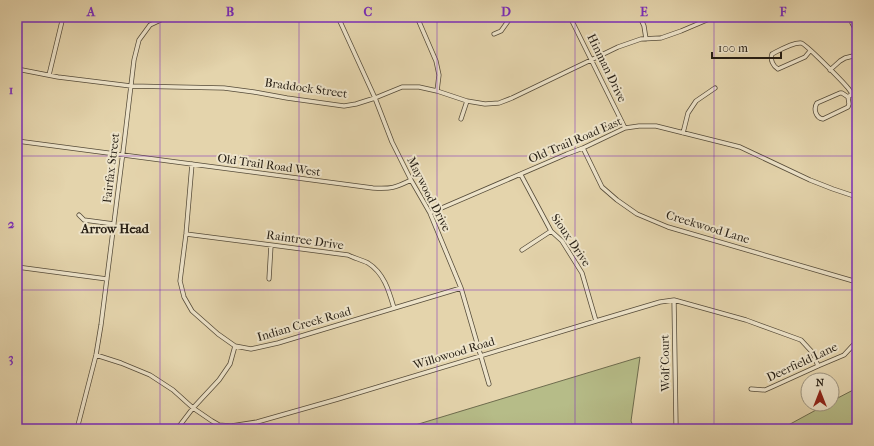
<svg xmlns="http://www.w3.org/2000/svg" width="874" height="446" font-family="'IM FELL French Canon',serif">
<rect width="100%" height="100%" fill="#e4d4ac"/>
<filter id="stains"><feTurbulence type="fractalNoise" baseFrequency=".005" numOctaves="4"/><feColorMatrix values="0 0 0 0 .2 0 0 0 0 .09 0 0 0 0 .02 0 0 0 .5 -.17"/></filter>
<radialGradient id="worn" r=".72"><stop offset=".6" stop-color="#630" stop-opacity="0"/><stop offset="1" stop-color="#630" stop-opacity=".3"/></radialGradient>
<path fill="#b6bc88" stroke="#6e6c4e" d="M640 357 631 421 634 429H402Z
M857 388V429H781L827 404H832V401Z"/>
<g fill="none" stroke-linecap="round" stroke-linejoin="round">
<g stroke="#554b39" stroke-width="5">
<path id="street" d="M338 17 375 98 392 142 411 180 430 213 461 288 489 384
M417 17 436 61 439 75 437 91
M570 17 625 128
M640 17 644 26 646 39
M857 17 852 23 857 32
M494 34 501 31 511 17
M810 51 805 57 778 69C773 66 770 60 772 54 778 51 793 42 801 43 805 43 843 82 848 88 851 92 854 96 857 100
M17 69 58 77 131 86 224 88 254 92 287 98 344 106 356 104 375 98 402 87H419L437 91 467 101 485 104 499 103 512 98 618 47 641 39 661 38 681 31 714 17
M830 70 840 61 845 58 857 55
M49 75 63 17
M848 97 842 93H840L817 103C813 109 816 118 823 119L848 107 849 104 848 97 852 94
M461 119 467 101
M683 133 688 113 696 101 715 88
M17 141 373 188C391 189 395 188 411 180
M583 148 602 187 617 200 637 214 668 227 857 282
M192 164 186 234 180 281 184 297 192 311 218 334 235 346 251 349 278 343 461 288
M521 175 551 231 562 241 582 273 596 321
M430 213 567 154 583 148 625 128 639 126H656L740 147 810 180 833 189 857 197
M79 215 84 220 114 224
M186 234 348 255C354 258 362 260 368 263 384 273 389 291 394 308
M522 250 551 231
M17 267 107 279
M269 279 271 245
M674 300 676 425
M96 355 121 363 150 375 173 390 193 408 212 421 219 425 231 426 257 422 338 399 596 321 660 302 674 300 746 320 801 340 813 353 818 366
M17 384 18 385
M751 389 765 390 774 386 818 366 844 355 857 341
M77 429 96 355 101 325 124 144 134 60 139 40 150 25 167 17
M177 429 193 408 219 380 230 364 235 346"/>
</g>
<use href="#street" stroke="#ede3c9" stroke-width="3.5"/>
</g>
<path fill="none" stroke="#7b2cbf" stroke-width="1" stroke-opacity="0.55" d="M160 17V429M299 17V429M437 17V429M575 17V429M714 17V429M17 156H857M17 290H857"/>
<g text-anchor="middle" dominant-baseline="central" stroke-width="4" stroke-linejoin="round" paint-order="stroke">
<g font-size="12" fill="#251d13" stroke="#ede3c9">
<text transform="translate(607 68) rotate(64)">Hinman Drive</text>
<text transform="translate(306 88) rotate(8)">Braddock Street</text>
<text transform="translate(575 140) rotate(-23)">Old Trail Road East</text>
<text transform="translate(269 165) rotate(8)">Old Trail Road West</text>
<text transform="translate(111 168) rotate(-83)">Fairfax Street</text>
<text transform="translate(429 194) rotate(63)">Maywood Drive</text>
<text transform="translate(708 227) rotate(17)">Creekwood Lane</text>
<text transform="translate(305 240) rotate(8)">Raintree Drive</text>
<text transform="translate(571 240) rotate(56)">Sioux Drive</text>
<text transform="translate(304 324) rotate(-16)">Indian Creek Road</text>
<text transform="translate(454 353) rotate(-17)">Willowood Road</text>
<text transform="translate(802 362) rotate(-25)">Deerfield Lane</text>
<text transform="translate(665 363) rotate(-91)">Wolf Court</text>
</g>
<g font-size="13" font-weight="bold" fill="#251d13" stroke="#ede3c9">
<text x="115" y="228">Arrow Head</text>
</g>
</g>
<rect width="874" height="446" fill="none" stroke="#e4d4ac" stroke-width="44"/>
<g transform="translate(820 392)"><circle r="19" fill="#ede3c9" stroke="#9d9480"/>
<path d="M0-3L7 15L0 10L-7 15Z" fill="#8f2418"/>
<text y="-6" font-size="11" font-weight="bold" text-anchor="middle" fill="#251d13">N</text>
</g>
<path d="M712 52v6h69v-6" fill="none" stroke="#251d13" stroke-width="2"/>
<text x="718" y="52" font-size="12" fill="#251d13" stroke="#ede3c9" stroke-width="3" paint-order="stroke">100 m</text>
<rect x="22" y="22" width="830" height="402" fill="none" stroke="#7b2cbf" stroke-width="1.5"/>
<g font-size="13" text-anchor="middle" font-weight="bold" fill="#7b2cbf">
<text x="91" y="16">A</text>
<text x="230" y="16">B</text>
<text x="368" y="16">C</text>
<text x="506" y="16">D</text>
<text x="644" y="16">E</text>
<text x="783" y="16">F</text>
<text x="11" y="94">1</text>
<text x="11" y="228">2</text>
<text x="11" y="362">3</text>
</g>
<rect width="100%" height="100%" filter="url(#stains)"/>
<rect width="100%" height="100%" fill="url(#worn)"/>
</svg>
